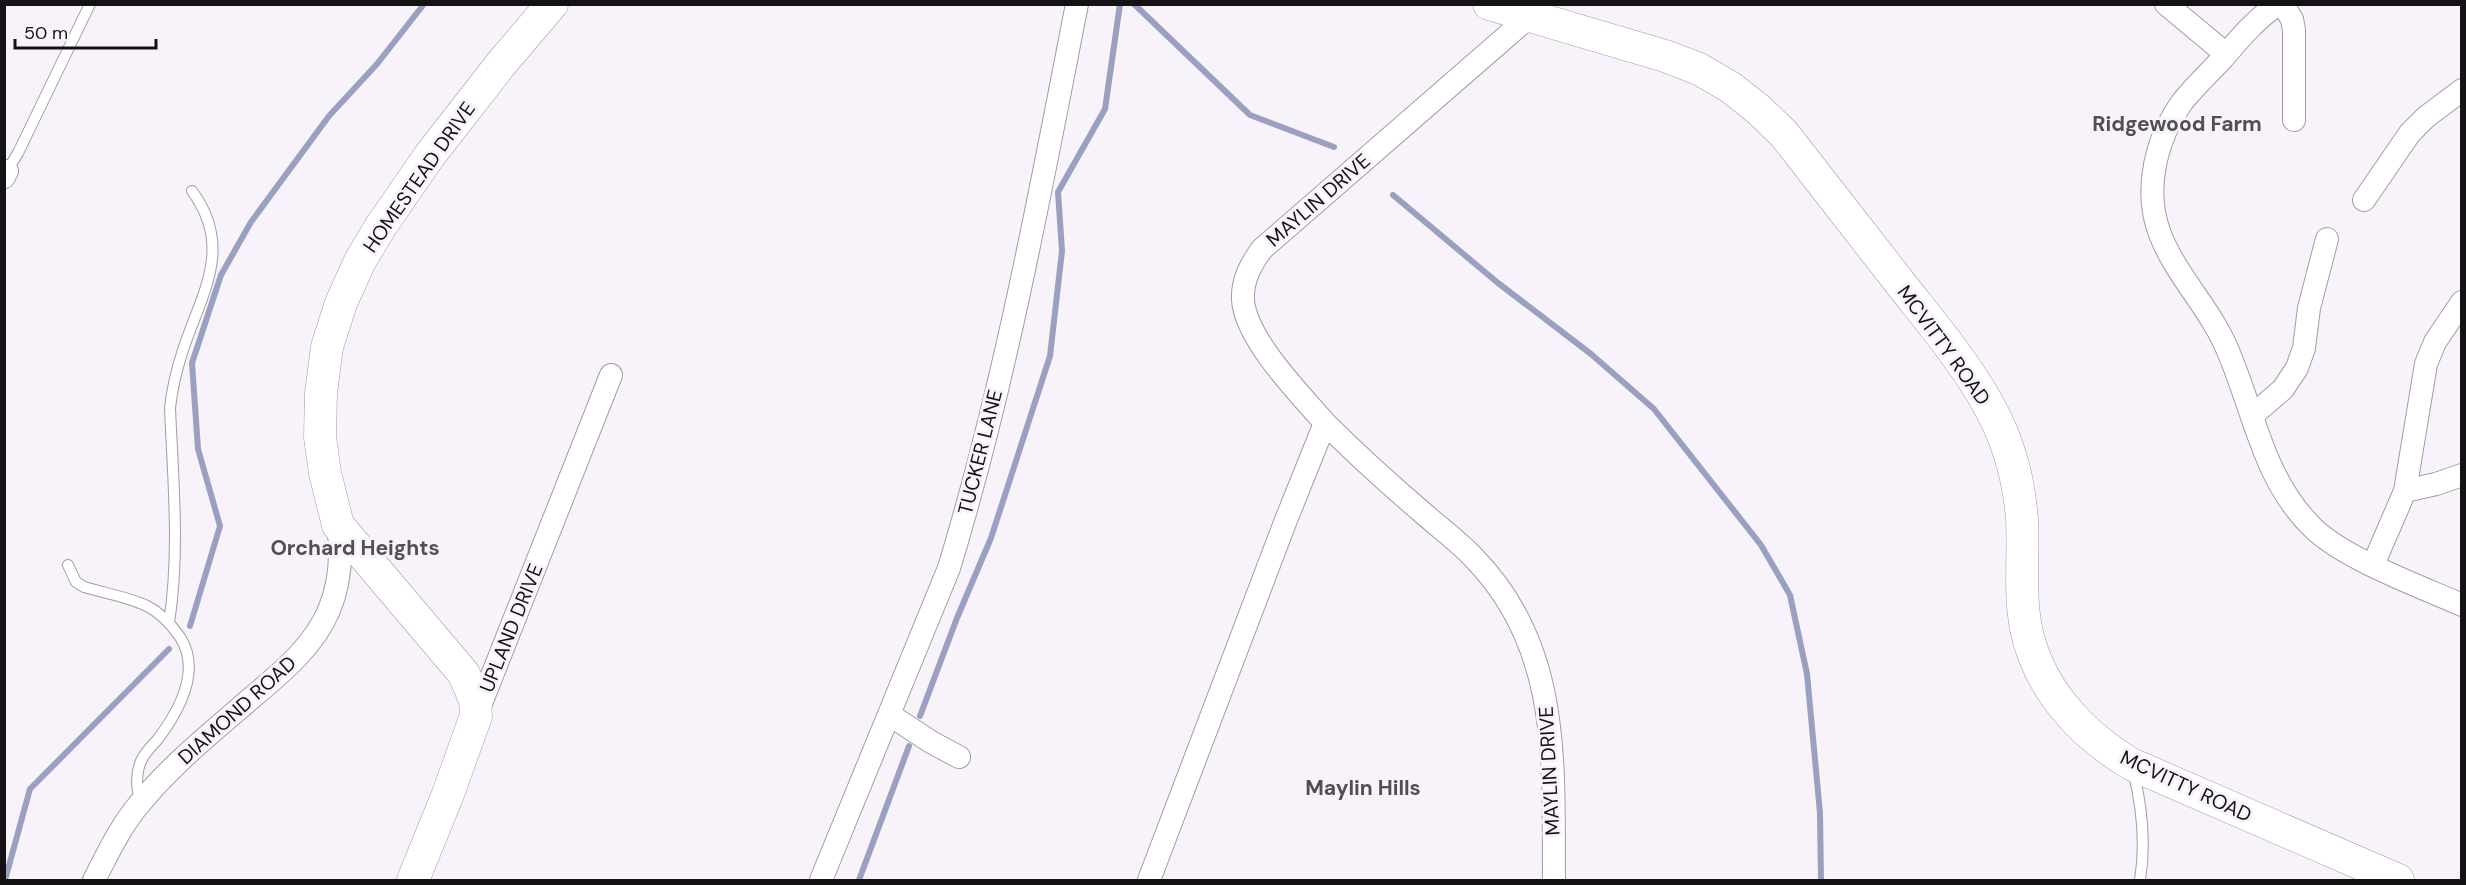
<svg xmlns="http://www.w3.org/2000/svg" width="2466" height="885" font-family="'DM Sans',sans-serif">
<rect width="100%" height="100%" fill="#f8f3fa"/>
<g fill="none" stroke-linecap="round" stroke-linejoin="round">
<path stroke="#9aa0bf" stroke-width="6" d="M1134 4 1250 115 1334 147
M1393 195 1498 283 1591 354 1654 409 1761 545 1790 595 1807 674 1820 813 1821 880
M190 626 220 526 198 449 192 363 221 275 251 222 329 116 377 64 424 4
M920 716 957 618 991 538 1050 356 1062 251 1058 192 1105 109 1120 4
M5 880 30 789 169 649
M859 880 909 746"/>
<g stroke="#a19da3" stroke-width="12">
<path id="lane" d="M7 171 18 153 90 4
M68 565 76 582 84 587C104 593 128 597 147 606 161 613 171 624 180 637 202 671 179 711 158 739 152 746 145 752 141 761 135 775 137 788 140 802
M169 623C180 552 173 480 170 408 172 389 176 372 182 353 200 296 235 249 192 191
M2133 770C2142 806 2146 843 2140 880"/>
</g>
<g stroke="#a19da3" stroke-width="24">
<path id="street" d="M2166 4 2226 54
M2278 4C2256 19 2240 38 2223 58 2210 72 2195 86 2183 101 2156 138 2143 190 2160 234 2176 276 2211 309 2228 351 2255 414 2263 479 2313 528 2345 559 2419 586 2462 605
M2282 4 2292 19 2294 30V120
M4 177 7 171
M2364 200 2410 133 2426 117 2462 90
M2253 415 2283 389 2297 368 2304 348 2309 308 2327 239
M1325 423C1300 394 1246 340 1243 300 1242 280 1251 264 1262 249L1530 16
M2405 491 2436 484 2462 475
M2373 565 2405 491 2426 364 2435 342 2462 302
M890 715 931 742 959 757
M476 716 611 375
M94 880C108 853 121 825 141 802 170 767 206 737 241 707 273 679 312 651 329 610 341 582 342 554 338 525
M821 880 949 568C1005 384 1040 193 1077 4
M1149 880 1286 520 1325 423C1357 455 1389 484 1423 513 1440 528 1459 542 1474 558 1562 648 1553 765 1554 880"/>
</g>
<g stroke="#a19da3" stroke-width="33">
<path id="secondary" d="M1489 4 1665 56 1699 69 1730 87 1758 109 1784 134C1824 185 1864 237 1904 288 1934 326 1966 364 1989 406 2008 440 2019 480 2022 519 2024 555 2019 592 2026 628 2038 688 2080 733 2131 764L2398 880
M413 880 448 794 476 716 475 700 464 674 338 525 325 473 320 437 321 393 327 347 341 303 360 261 381 226 430 155 501 64 552 4"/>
</g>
<use href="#lane" stroke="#fff" stroke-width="10"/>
<use href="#street" stroke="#fff" stroke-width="22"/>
<use href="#secondary" stroke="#fff" stroke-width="32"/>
</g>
<g text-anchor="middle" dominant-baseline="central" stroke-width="6" stroke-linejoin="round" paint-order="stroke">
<g font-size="20" fill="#141215" stroke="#f8f3fa">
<text transform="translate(419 177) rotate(-55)">HOMESTEAD DRIVE</text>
<text transform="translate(1318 200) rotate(-41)">MAYLIN DRIVE</text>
<text transform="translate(1944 345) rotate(54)">MCVITTY ROAD</text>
<text transform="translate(980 452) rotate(-76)">TUCKER LANE</text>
<text transform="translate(511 628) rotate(-68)">UPLAND DRIVE</text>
<text transform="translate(237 710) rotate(-42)">DIAMOND ROAD</text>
<text transform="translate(1549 771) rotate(-93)">MAYLIN DRIVE</text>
<text transform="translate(2186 786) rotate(25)">MCVITTY ROAD</text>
</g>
<g font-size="21" font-weight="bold" fill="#524f54" stroke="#f8f3fa">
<text x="2177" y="124">Ridgewood Farm</text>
<text x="355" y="548">Orchard Heights</text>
<text x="1363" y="788">Maylin Hills</text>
</g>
</g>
<rect width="2466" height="885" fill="none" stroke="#141215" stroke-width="12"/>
<path d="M15 39v9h141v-9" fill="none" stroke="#141215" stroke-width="3"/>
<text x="24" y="39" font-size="18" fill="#141215" stroke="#f8f3fa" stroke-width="4.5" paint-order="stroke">50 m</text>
</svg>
